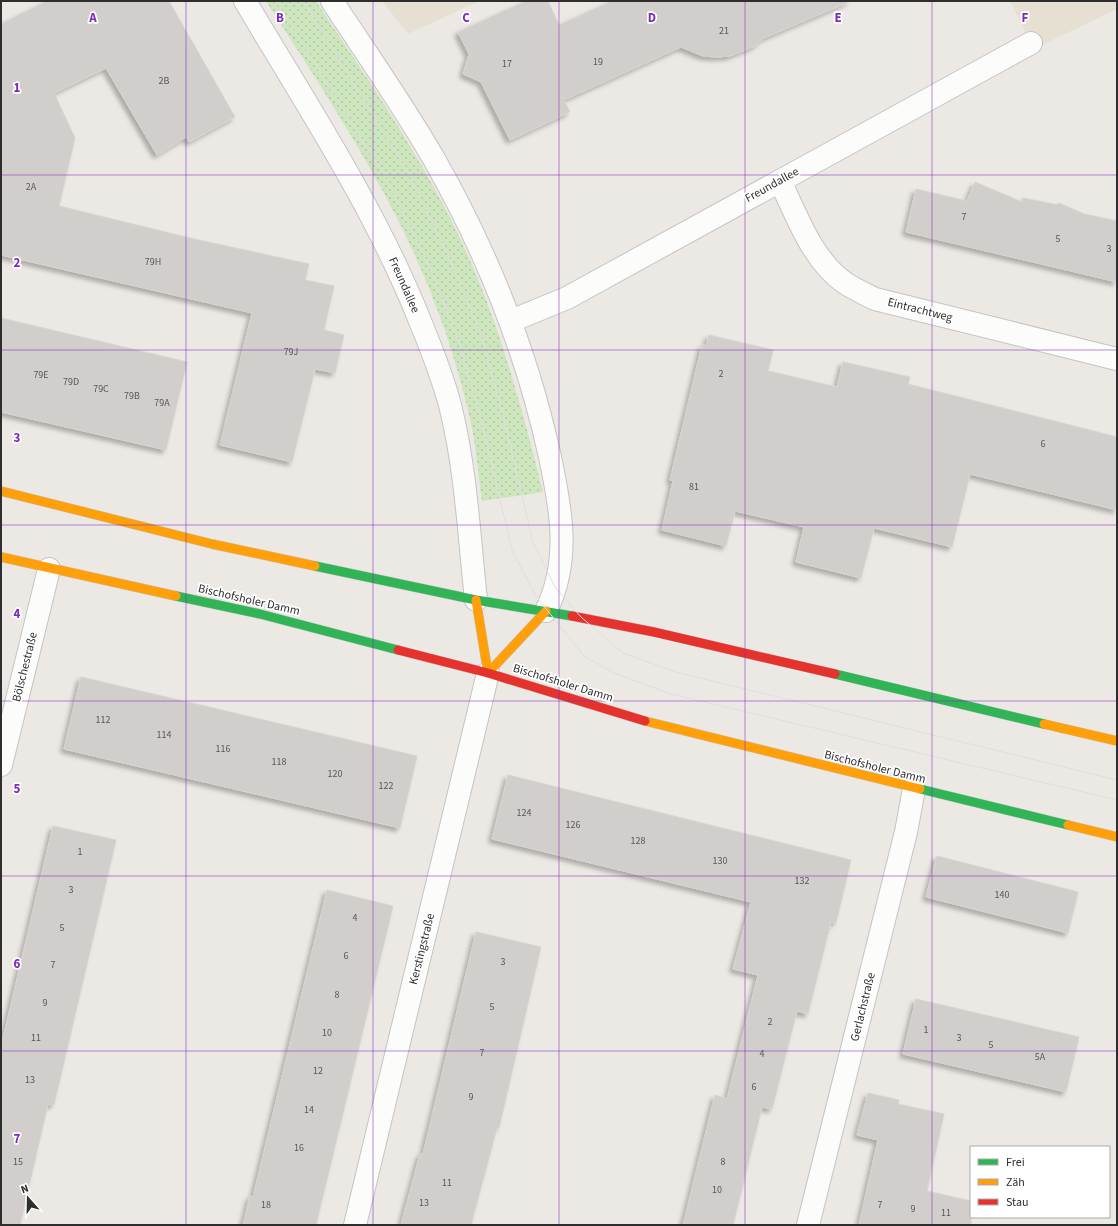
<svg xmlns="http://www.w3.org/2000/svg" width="1118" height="1226" font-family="'Source Sans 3',sans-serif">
<defs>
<pattern id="grass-dots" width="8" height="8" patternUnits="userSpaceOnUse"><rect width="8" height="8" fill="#cee6be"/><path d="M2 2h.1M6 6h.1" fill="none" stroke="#b1c6a4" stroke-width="1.8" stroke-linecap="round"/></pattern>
<filter id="shadow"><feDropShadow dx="-3.5" dy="3.5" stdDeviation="2" flood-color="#0004"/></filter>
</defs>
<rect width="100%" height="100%" fill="#ece8e4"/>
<path fill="#e6e0d3" d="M382 1H479L408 34Z
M1010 1H1117V9L1034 49Z"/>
<path fill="url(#grass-dots)" d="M266 1H316C371 84 429 167 469 258 502 333 523 412 543 492L482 501C478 473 476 443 469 415 454 349 430 284 400 224 361 147 313 74 266 1Z"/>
<path fill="#d1cecb" stroke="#d7d4d0" filter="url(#shadow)" d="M47 1H169L235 117 189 142 186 137 157 155 106 68 54 93 75 138 59 206 194 239 309 264 305 280 334 286 324 330 344 335 335 373 315 369 292 462 220 445 252 313 1 255V24Z
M526 1H548L559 25 612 1H851L764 38 755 46 730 56 717 57 703 56 681 47 564 100 570 112 510 140 481 82 463 74 469 54 458 32Z
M975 182 1022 202 1023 198 1058 205 1059 203 1084 214 1117 221V282L906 232 916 189 967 201Z
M1 318 187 362 166 450 1 412Z
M709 335 773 350 768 371 837 387 843 362 910 377 908 384 1117 437V510L970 474 952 547 874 528 861 578 796 562 804 527 735 511 726 546 662 530 673 481 670 480 702 345 706 346Z
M81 677 417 756 400 828 64 749Z
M508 775 851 860 836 923 831 922 808 1014 797 1011 772 1109 762 1107 733 1225H683L715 1095 727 1099 758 975 733 969 751 902 492 839Z
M53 826 116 840 54 1105 48 1104 20 1225H1V1047Z
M937 856 1078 892 1068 933 926 897Z
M327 890 393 906 316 1225H243L250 1196 253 1197Z
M476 932 541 947 499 1128H497L471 1225H401L420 1154H423Z
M916 999 1079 1037 1066 1092 903 1054Z
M868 1093 899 1100 898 1104 944 1114 927 1191 971 1201V1225H859L878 1140 857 1135Z"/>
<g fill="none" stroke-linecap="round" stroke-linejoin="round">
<g stroke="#c5c4c5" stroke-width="24">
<path id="street" d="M245 1C306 104 373 205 418 316 430 345 442 375 450 405 466 469 469 535 476 600
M332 1C366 53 403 105 434 159 487 252 527 352 550 457 561 509 571 560 546 611
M780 181C797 216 812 260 845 283 854 289 865 294 875 299L1117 359
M511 321 567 298 1031 43
M1 765 49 569
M355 1225 488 673
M808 1225 906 832 914 789"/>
</g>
<g stroke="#c5c4c5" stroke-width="10">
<path id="fast" d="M315 566 476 600 572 616
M176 596 260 614 398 650
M835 674 1044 724
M920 789 1068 825"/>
</g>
<g stroke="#c5c4c5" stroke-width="10">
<path id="slow" d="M1 491 212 544 315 566
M1 557 176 596
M476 600 488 673
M488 673 546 611
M645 721 920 789
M1044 724 1117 741
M1068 825 1117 837"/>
</g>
<g stroke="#c5c4c5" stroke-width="10">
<path id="jam" d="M572 616 654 632 835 674
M398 650 488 673 645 721"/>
</g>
<use href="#street" stroke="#fcfcfb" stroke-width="22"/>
<use href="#fast" stroke="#30b455" stroke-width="9"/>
<use href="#slow" stroke="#ff9f0a" stroke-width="9"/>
<use href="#jam" stroke="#e5322d" stroke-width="9"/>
<path stroke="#dfdfe1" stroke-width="1" d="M276 1 389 183 429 266 458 339 481 419 512 550 535 595 584 656 614 673 671 694 1117 800
M303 1 408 172 449 257 480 332 503 414 533 543 555 587 581 617 623 653 676 672 1117 780"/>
</g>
<path fill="none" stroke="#7b2cbf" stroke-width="1" stroke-opacity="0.55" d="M186 1V1225M373 1V1225M559 1V1225M745 1V1225M932 1V1225M1 175H1117M1 350H1117M1 525H1117M1 701H1117M1 876H1117M1 1051H1117"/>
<g text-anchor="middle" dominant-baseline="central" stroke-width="3.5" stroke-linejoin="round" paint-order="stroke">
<g font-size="10" fill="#585857">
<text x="724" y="31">21</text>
<text x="598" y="62">19</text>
<text x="507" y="64">17</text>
<text x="164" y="81">2B</text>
<text x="31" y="187">2A</text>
<text x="964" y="217">7</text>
<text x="1058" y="239">5</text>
<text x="1109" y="249">3</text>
<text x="153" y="262">79H</text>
<text x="291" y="352">79J</text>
<text x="721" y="374">2</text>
<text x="41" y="375">79E</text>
<text x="71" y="382">79D</text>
<text x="101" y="389">79C</text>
<text x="132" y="396">79B</text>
<text x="162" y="403">79A</text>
<text x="1043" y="444">6</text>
<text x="694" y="487">81</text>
<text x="103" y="720">112</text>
<text x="164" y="735">114</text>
<text x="223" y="749">116</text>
<text x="279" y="762">118</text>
<text x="335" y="774">120</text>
<text x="386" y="786">122</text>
<text x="524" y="813">124</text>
<text x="573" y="825">126</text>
<text x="638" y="841">128</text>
<text x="80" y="852">1</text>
<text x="720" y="861">130</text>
<text x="802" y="881">132</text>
<text x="71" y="890">3</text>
<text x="1002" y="895">140</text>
<text x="355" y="918">4</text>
<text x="62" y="928">5</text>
<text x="346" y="956">6</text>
<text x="503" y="962">3</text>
<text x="53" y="965">7</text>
<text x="337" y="995">8</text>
<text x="45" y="1003">9</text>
<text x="492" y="1007">5</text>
<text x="770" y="1022">2</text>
<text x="926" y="1030">1</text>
<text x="327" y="1033">10</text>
<text x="36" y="1038">11</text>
<text x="959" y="1038">3</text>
<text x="991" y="1045">5</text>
<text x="482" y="1053">7</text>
<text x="762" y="1054">4</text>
<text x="1040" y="1057">5A</text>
<text x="318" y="1071">12</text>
<text x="30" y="1080">13</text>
<text x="754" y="1087">6</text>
<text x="471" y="1097">9</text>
<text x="309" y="1110">14</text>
<text x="299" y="1148">16</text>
<text x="18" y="1162">15</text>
<text x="723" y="1162">8</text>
<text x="447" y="1183">11</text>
<text x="717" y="1190">10</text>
<text x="424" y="1203">13</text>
<text x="266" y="1205">18</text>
<text x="880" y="1205">7</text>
<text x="913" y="1209">9</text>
<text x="946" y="1213">11</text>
</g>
<g font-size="12" fill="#2e2e2e" stroke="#fff">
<text transform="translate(772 185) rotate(-29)">Freundallee</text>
<text transform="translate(404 285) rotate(66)">Freundallee</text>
<text transform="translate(920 310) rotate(14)">Eintrachtweg</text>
<text transform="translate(249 600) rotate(13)">Bischofsholer Damm</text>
<text transform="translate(25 667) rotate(-76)">Bölschestraße</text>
<text transform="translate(563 683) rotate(17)">Bischofsholer Damm</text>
<text transform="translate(875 767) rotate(14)">Bischofsholer Damm</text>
<text transform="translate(422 949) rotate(-76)">Kerstingstraße</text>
<text transform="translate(863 1007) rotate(-76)">Gerlachstraße</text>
</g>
</g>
<g font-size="13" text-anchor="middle" font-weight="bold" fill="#7b2cbf" stroke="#fff" stroke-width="3.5" stroke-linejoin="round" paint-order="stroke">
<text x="93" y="22">A</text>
<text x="280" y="22">B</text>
<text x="466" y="22">C</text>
<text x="652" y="22">D</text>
<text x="838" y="22">E</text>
<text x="1025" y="22">F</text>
<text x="17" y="92">1</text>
<text x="17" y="267">2</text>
<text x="17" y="442">3</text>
<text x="17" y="618">4</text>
<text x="17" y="793">5</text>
<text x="17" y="968">6</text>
<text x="17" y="1143">7</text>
</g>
<rect width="1118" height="1226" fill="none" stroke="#2e2e2e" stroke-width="4"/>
<rect x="970" y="1146" width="140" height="72" fill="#ffffff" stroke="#ababab"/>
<rect x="978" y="1159" width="20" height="6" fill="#30b455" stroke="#ababab"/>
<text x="1006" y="1166" font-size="12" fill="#2e2e2e">Frei</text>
<rect x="978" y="1179" width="20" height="6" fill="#ff9f0a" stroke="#ababab"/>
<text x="1006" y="1186" font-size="12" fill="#2e2e2e">Zäh</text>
<rect x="978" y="1199" width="20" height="6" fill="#e5322d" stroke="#ababab"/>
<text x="1006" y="1206" font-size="12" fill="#2e2e2e">Stau</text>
<g transform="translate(28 1198) rotate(340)" stroke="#ffffff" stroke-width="3" paint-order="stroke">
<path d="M0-3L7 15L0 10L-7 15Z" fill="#2e2e2e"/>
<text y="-6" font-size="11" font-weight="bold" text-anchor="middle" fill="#2e2e2e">N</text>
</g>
</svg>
